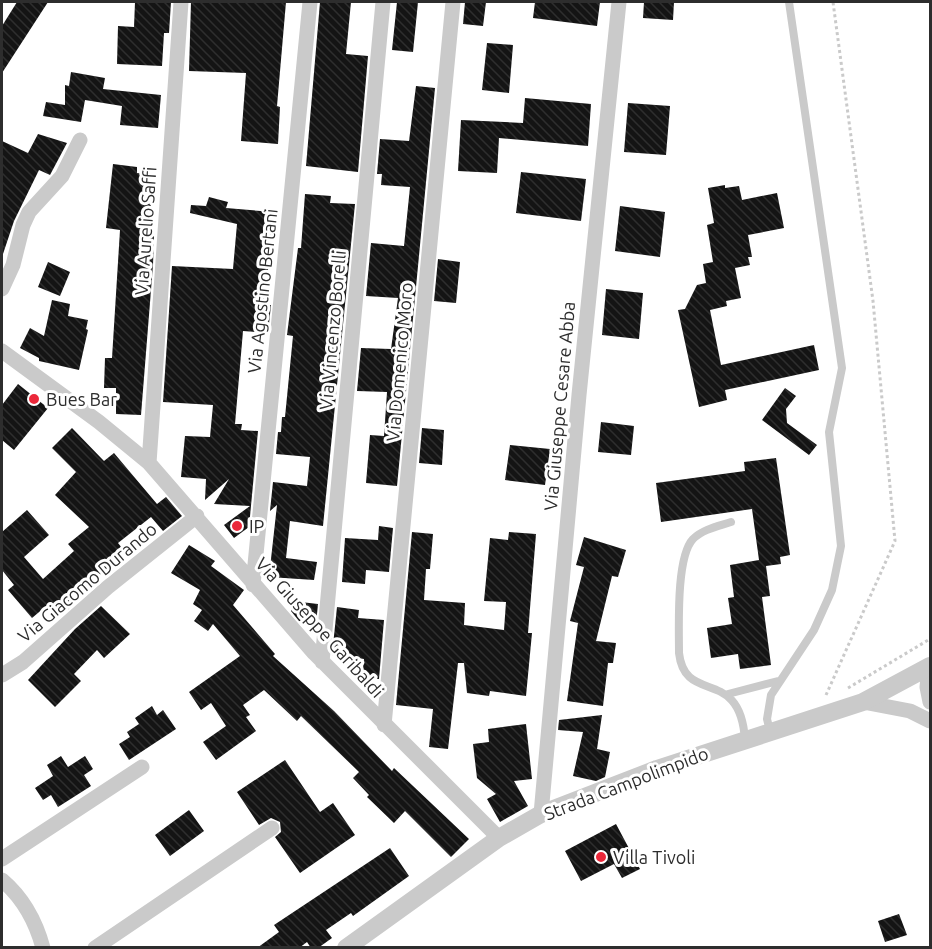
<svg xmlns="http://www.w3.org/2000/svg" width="932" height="949" font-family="Ubuntu,sans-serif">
<defs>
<pattern id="building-back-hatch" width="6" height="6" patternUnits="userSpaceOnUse" patternTransform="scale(1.5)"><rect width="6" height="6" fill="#141414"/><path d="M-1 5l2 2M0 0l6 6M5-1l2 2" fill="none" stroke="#2e2e2e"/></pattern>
</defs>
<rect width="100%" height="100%" fill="#fff"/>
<path fill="url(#building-back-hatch)" d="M17 2H48L2 73V26Z
M135 2H171L169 33H164L162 66 117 64 118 26 134 27Z
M191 2H286L277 106 280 107 278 144 241 141 246 73 189 71Z
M320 2H351L346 54 368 56 358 172 306 166Z
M397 2H418L413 52 392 50Z
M465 2H486L483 26 463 24Z
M535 2H600L597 26 533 18Z
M644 2H674L673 20 643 18Z
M487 43 513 45 509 93 482 90Z
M71 72 105 78 103 89 161 95 158 128 120 125 122 106 85 100 81 122 43 116 46 102 65 105V85L69 86Z
M416 86 435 88 397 486 366 483 370 435 384 436 387 392 357 391 361 348 391 349 398 298 366 296 371 243 404 246 410 187 381 185 382 174H377L380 139 409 141Z
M525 98 591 104 588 146 499 138 497 173 458 171 461 120 523 123Z
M628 103 670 106 666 155 624 152Z
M38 134 67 143 50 175 39 170 14 221 2 257V141L28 153Z
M113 164 137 167V173L154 175 148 233H154L153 265 141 415 116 414V388H104L105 358H112L120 230 106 228Z
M521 172 586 179 581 221 516 213Z
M725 185V188L739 186 742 200 777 193 784 228 748 235 752 257H748L750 265 735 268 741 298 726 301 727 306 710 310 721 365 814 345 819 370 725 390 727 400 699 407 678 310 685 309 697 285 706 283 703 264 713 262 707 225 714 223 708 188Z
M305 194 331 196 330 203 355 204 323 526 290 521 286 558 317 562 314 580 269 577 277 505 270 511 273 482 307 486 310 457 276 454 278 432H281L282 417H285L293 336 287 335 298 248H301Z
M209 197 228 202 226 208 273 212 265 305H271L268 333 243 331 235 424H242L241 430 258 431 249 527 234 538 224 525 250 506 214 504 229 479 205 500 206 479 181 477 185 436 210 437 213 405 163 402 172 266 233 269 237 224 190 213 191 205 206 206Z
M620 206 665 212 660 257 615 251Z
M438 259 460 262 456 303 434 301Z
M48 262 70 272 60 296 38 287Z
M606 289 643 293 639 339 602 335Z
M52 300 70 304 68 316 88 320 86 329 88 330 79 370 39 361V358L20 348 30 328 44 336Z
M18 384 48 408 14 450 2 440V405Z
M785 388 796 396 786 409 787 423 817 445 809 455 762 420Z
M601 422 634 426 631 455 598 452Z
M72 428 104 461 114 453 157 504 166 497 182 516 163 531 151 517 118 543 126 553 85 587 88 591 62 615 51 602 32 618 8 590 14 585 2 570V532L27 510 49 535 24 557 43 579 74 551 68 544 89 527 55 495 76 472 52 448Z
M422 428 444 430 442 465 419 463Z
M510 445 550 449 545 485 505 480Z
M776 458 790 555 780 557 781 564 766 566 770 596 762 597 771 665 740 669 738 654 711 658 707 628 732 624 728 598 734 597 730 565 759 560 752 509 661 522 656 483 745 471 744 462Z
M379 526 393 528 389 572 366 570 365 584 342 582 345 538 378 540Z
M412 532 433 534 430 569H426L424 600 465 603 464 625 504 630 506 602 484 601 490 538 508 540 509 532 536 534 528 633H532L526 696 490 691 489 696 467 693 464 663H458L448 749 429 747 433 709 396 705Z
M584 537 626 550 618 577 612 576 596 641 616 643 613 663H608L603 706 567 701 578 623 570 621 584 567 576 565Z
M189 545 215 561 211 566 244 590 233 605 275 654 273 656 334 711 392 771 394 768 469 839 451 857 405 811 394 823 367 797 369 795 353 778 359 772 301 716 297 721 264 690 243 705 250 715 246 717 256 731 216 760 203 742 226 726 211 703 201 710 189 692 240 656 213 624 208 631 194 621 202 610 193 604 200 590 171 573Z
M292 601 318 604 316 624 299 621 291 611Z
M101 606 130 634 104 658 97 650 74 674 81 681 55 707 28 680 75 629Z
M337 607 359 610 358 618 384 620 379 679 362 678 364 659 332 655Z
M152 706 157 715 163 710 176 729 129 760 119 744 130 737 127 732 139 724 135 718Z
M602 715 597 749 610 752 605 777 596 781 573 776 583 732 558 730 559 720Z
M526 724 532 779 514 781 528 806 500 822 487 799 496 794 477 778 473 744 489 742 488 729Z
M61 756 68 767 85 756 93 769 84 775 91 786 58 807 51 795 43 800 35 788 53 776 47 765Z
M285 760 320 812 333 803 355 835 300 873 275 837 281 832 280 822 271 818 259 825 237 792Z
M189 810 204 831 170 856 155 835Z
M616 824 640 869 622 878 614 864 581 881 565 851Z
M390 848 409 876 353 916 351 913 326 930 332 938 318 948H311L307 942 299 948H257L279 932 274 925Z
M899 914 907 935 885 942 878 921Z"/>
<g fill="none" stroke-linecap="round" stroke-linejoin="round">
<path stroke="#cacaca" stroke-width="3" stroke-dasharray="3 3" stroke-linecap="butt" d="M848 688 930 639
M826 695 895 541 873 301 833 2"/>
<path stroke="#cacaca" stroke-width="8" d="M731 522C719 526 703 529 693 539 676 557 679 627 679 653 685 706 740 665 745 740
M728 694 778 681
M770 731 767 719 771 695 814 630 832 590 841 546 829 432 842 368 789 2"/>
<path stroke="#cacaca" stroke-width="15" d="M2 289 13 265 23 225 29 212 62 176 80 140
M2 351 99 422 149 463 314 653 499 838
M149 463 181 2
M253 585 310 2
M322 662 383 2
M930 669 929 667 927 687 930 702
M2 675 23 662 108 587 197 516
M863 702 910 711 930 721
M384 725 453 2
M541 814 579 395 619 2
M2 859 142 767
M2 880C22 897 36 922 43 948
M95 948 272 828"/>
<path stroke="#cacaca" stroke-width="18" d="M346 948 499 838 541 814 657 769 863 702 930 666"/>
</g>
<g fill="#eb283a" stroke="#fff" stroke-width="2">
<circle cx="34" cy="399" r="6"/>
<circle cx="237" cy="526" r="6"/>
<circle cx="601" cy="857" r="6"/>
</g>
<g text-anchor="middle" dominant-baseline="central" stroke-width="6" stroke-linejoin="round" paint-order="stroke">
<g font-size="18" fill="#2d2d2d" stroke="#fff">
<text transform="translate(145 231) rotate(-86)">Via Aurelio Saffi</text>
<text transform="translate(262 291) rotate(-84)">Via Agostino Bertani</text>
<text transform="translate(332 330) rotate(-85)">Via Vincenzo Borelli</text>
<text transform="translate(399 362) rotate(-85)">Via Domenico Moro</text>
<text transform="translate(559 406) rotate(-85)">Via Giuseppe Cesare Abba</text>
<text transform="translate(87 582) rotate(-40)">Via Giacomo Durando</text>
<text transform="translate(320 627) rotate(48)">Via Giuseppe Garibaldi</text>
<text transform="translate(626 783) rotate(-21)">Strada Campolimpido</text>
</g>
<g font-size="18" fill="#2d2d2d" stroke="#fff" text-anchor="start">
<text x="46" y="399">Bues Bar</text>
<text x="249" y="526">IP</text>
<text x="613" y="857">Villa Tivoli</text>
</g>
</g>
<rect width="932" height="949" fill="none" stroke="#2d2d2d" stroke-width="6"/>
</svg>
